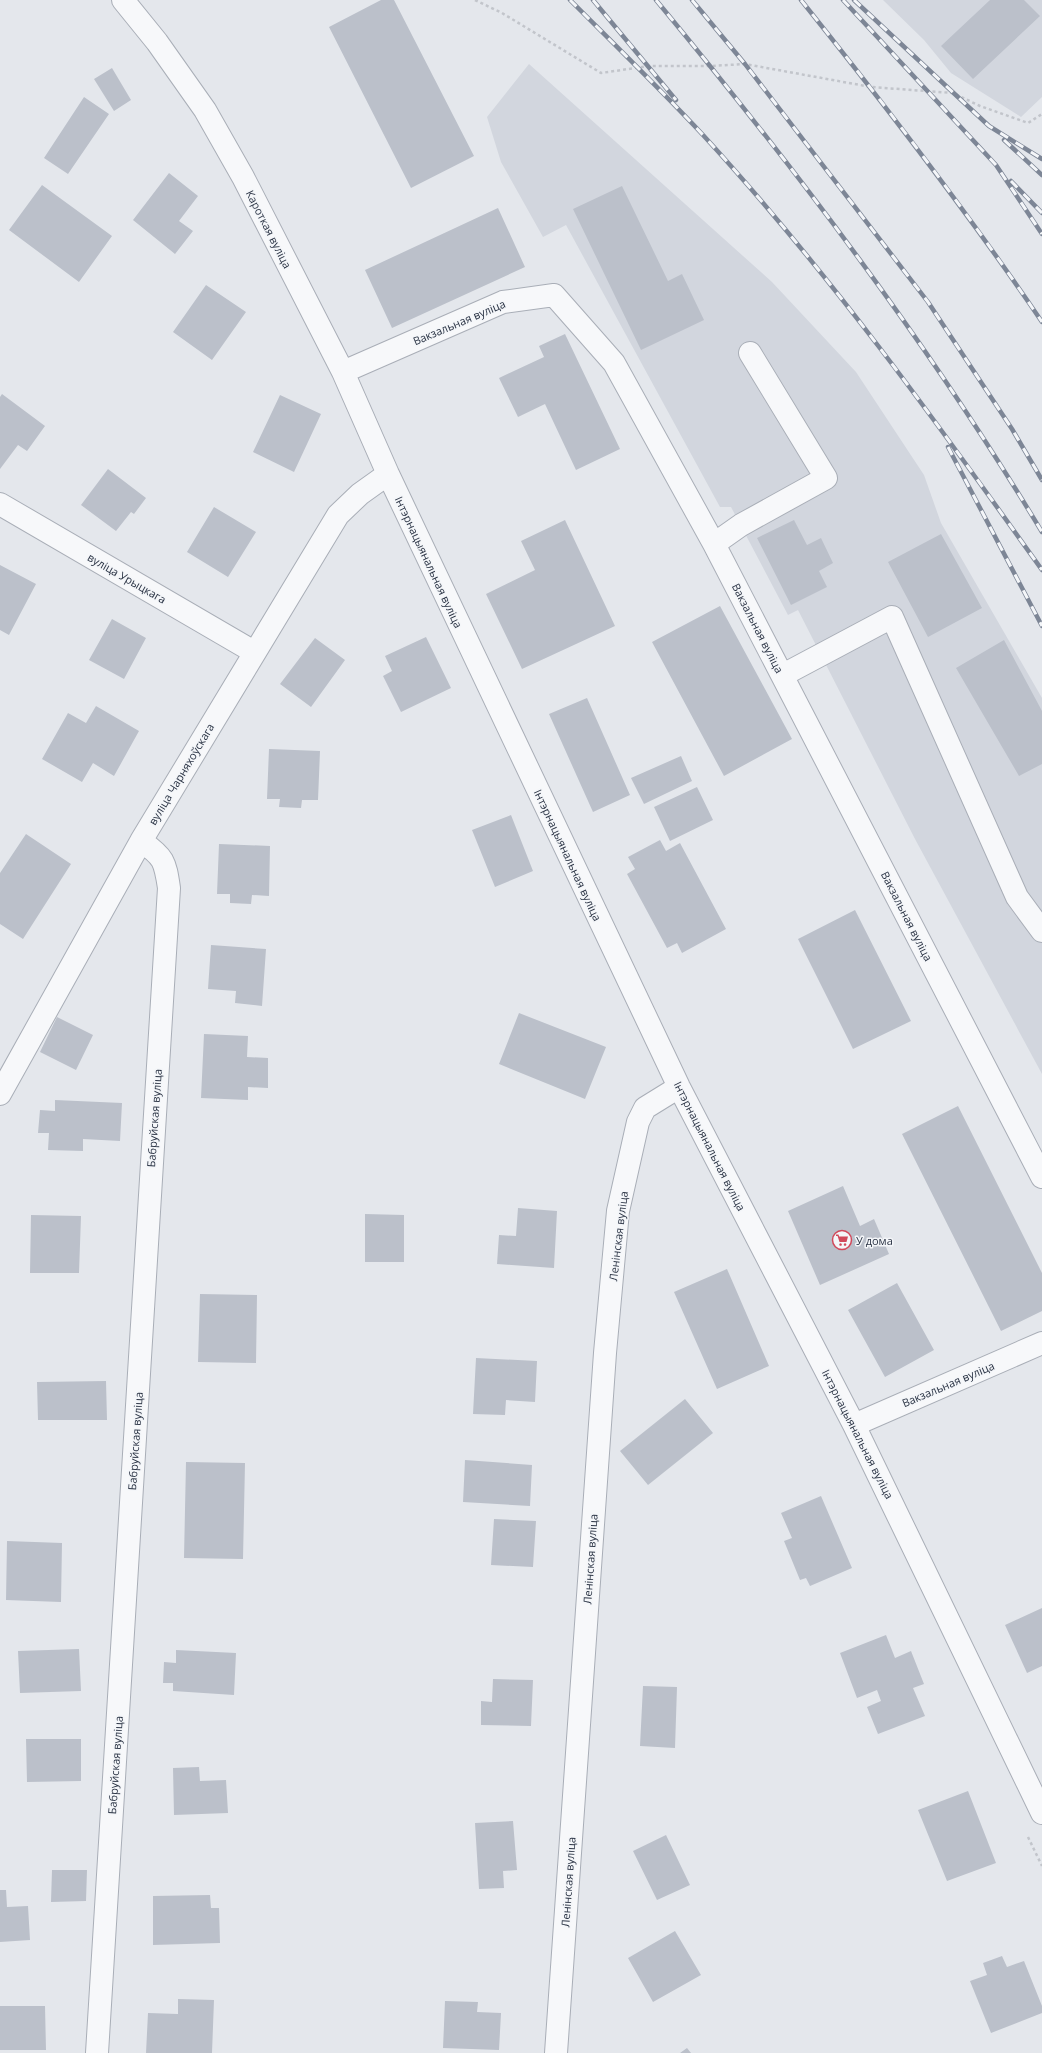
<svg xmlns="http://www.w3.org/2000/svg" width="1042" height="2053" font-family="'Open Sans',sans-serif">
<rect width="100%" height="100%" fill="#e4e7ec"/>
<path fill="#d2d6de" d="M883 0H1042V97L1021 117 951 73 924 40Z
M529 64 772 282 856 372 924 475 941 523 1042 698V1074L915 839 798 610 788 615 731 507H720L566 225 543 237 501 162 487 117Z"/>
<path fill="#bbc0ca" d="M381 0H394L474 156 411 188 329 27Z
M990 0H1024L1040 16 973 79 941 46Z
M112 68 131 100 114 111 94 79Z
M84 97 109 114 68 174 44 158Z
M169 173 198 196 179 221 193 231 175 254 133 220Z
M42 185 112 236 79 282 9 230Z
M622 186 668 281 682 274 704 320 641 350 573 209Z
M498 208 525 267 392 328 365 270Z
M206 285 246 312 212 360 173 332Z
M565 334 620 449 576 470 545 404 518 417 499 378 544 357 539 346Z
M2 394 45 426 27 451 18 445 0 469V397Z
M280 395 321 414 294 472 253 452Z
M108 469 146 498 134 514 131 512 116 531 81 505Z
M214 507 256 532 228 577 187 552Z
M565 520 615 626 522 669 486 594 535 570 521 541Z
M794 520 807 545 821 538 833 563 819 571 827 587 791 605 757 538Z
M941 534 982 608 928 637 888 562Z
M0 565 36 584 9 635 0 630Z
M720 606 792 739 724 776 652 642Z
M112 619 146 638 124 679 89 660Z
M426 637 451 688 401 712 383 676 392 671 385 656Z
M315 638 345 660 311 707 280 684Z
M1004 640 1042 711V764L1019 776 956 668Z
M587 698 630 795 593 812 549 714Z
M96 706 139 731 114 776 93 763 82 782 42 759 68 713 86 723Z
M269 749 320 751 318 800H302L301 808 279 807 280 799H267Z
M681 756 692 781 644 804 631 778Z
M697 787 713 820 670 841 654 807Z
M511 815 533 871 495 887 472 830Z
M26 834 71 864 23 939 0 924V873Z
M660 840 666 851 680 843 726 929 682 953 677 943 667 948 627 874 635 869 628 857Z
M219 844 270 846 269 896 252 895 251 904 230 903V894H217Z
M855 910 911 1021 853 1049 798 939Z
M211 945 266 949 262 1006 235 1003 236 991 208 989Z
M519 1013 606 1047 585 1099 499 1064Z
M57 1017 93 1035 76 1070 40 1052Z
M204 1034 248 1036 247 1057 268 1058V1088L248 1087V1100L201 1098Z
M55 1100 122 1103 120 1141 83 1139V1151L48 1150 49 1133H38L40 1110 55 1111Z
M958 1106 1042 1273V1311L1001 1331 902 1134Z
M843 1186 860 1226 874 1219 889 1254 820 1285 788 1211Z
M518 1208 557 1211 554 1268 497 1264 499 1235 516 1236Z
M365 1214 404 1215V1262H365Z
M31 1215 81 1216 79 1273H30Z
M727 1269 769 1366 717 1389 674 1292Z
M897 1283 934 1350 885 1377 848 1310Z
M200 1294 257 1295 256 1363 198 1362Z
M476 1358 537 1361 535 1402 506 1400 505 1415 473 1414Z
M106 1381 107 1420H38L37 1382Z
M685 1399 713 1433 648 1485 620 1451Z
M465 1460 532 1465 530 1506 463 1502Z
M186 1462 245 1463 243 1559 184 1558Z
M821 1496 852 1568 810 1586 806 1578 800 1580 784 1541 792 1538 781 1513Z
M494 1519 536 1521 533 1567 491 1565Z
M7 1541 62 1543 61 1602 6 1600Z
M1042 1608V1666L1027 1673 1005 1625Z
M886 1635 895 1658 911 1651 924 1684 913 1688 925 1716 878 1734 867 1707 881 1701 877 1690 857 1698 840 1653Z
M79 1649 81 1691 20 1693 18 1651Z
M176 1650 236 1653 234 1695 173 1691V1683H163L164 1662 176 1663Z
M493 1679 533 1680 531 1726 481 1725V1701L492 1702Z
M643 1686 677 1687 675 1748 640 1746Z
M26 1739H81V1781L27 1782Z
M199 1767 200 1781 226 1780 228 1813 174 1815 173 1768Z
M968 1791 996 1863 947 1881 918 1810Z
M513 1821 517 1870 503 1871 504 1888 479 1889 475 1823Z
M666 1835 690 1885 657 1900 633 1851Z
M52 1870H87L86 1901 51 1902Z
M0 1890H6L7 1907 28 1906 30 1940 0 1942Z
M210 1895 211 1908H219L220 1943 153 1945V1896Z
M675 1931 701 1975 653 2002 628 1958Z
M1002 1956 1007 1967 1024 1961 1042 2006V2013L991 2033 970 1981 987 1975 983 1963Z
M178 1999 214 2000 212 2053H146L148 2013 178 2014Z
M445 2001 478 2002 477 2012 501 2013 499 2050 443 2048Z
M0 2006H45L46 2050H0Z
M687 2048 691 2053H680Z"/>
<g fill="none" stroke-linecap="round" stroke-linejoin="round">
<g stroke="#a9aeb7" stroke-width="24">
<path id="minor" d="M123 0 157 42 205 110 243 177 343 372 388 474 679 1087 854 1425 1042 1813
M343 372 503 302 554 295 614 363 714 544 1042 1177
M0 504 254 652
M714 544 741 525 826 478 750 353
M783 675 892 617 1017 897 1042 931
M0 1094 141 841 338 515 360 494 388 474
M854 1425 1042 1343
M97 2053 169 888C165 861 164 857 141 841
M556 2053 605 1353 618 1211 638 1122 645 1108 679 1087"/>
</g>
<path stroke="#c2c5cb" stroke-width="2.5" stroke-dasharray="3 3" stroke-linecap="butt" d="M475 0 502 13 601 73 649 66H711L745 64 871 87 953 93 980 106 1028 123 1042 114
M1028 1837 1042 1866"/>
<use href="#minor" stroke="#f7f8fa" stroke-width="22"/>
<g stroke="#7d8696" stroke-width="4.5">
<path id="rail" d="M570 0C615 45 660 89 703 135 827 270 936 421 1042 570
M593 0 676 100
M656 0C796 169 929 344 1042 532
M692 0 745 64 928 302 1012 429 1042 480
M801 0C885 105 967 211 1042 322
M843 0 996 165 1042 234
M854 0 989 126 1042 159
M1004 140 1042 175
M1011 181 1042 213
M948 447 1042 626"/>
</g>
<use href="#rail" stroke="#f4f6f9" stroke-width="3" stroke-dasharray="9" stroke-linecap="butt"/>
</g>
<defs>
<g id="supermarket-ring" transform="scale(1)"><circle r="9.5" fill="#f4f6f9" stroke="#d1495b" stroke-width="1.5"/><path d="M-6-5.5h2.5l.6 2H6L4.5 2H-2.5L-4.4-4H-6ZM-1.5 3.2a1.3 1.3 0 1 0 .1 0ZM3 3.2a1.3 1.3 0 1 0 .1 0Z" fill="#d1495b"/></g>
</defs>
<g fill-rule="evenodd">
<use href="#supermarket-ring" x="842" y="1240"/>
</g>
<g text-anchor="middle" dominant-baseline="central" stroke-width="3" stroke-linejoin="round" paint-order="stroke">
<g font-size="11" fill="#2b3445" stroke="#f4f6f9">
<text transform="translate(269 229) rotate(63)">Кароткая вуліца</text>
<text transform="translate(459 322) rotate(-23)">Вакзальная вуліца</text>
<text transform="translate(429 562) rotate(65)">Інтэрнацыянальная вуліца</text>
<text transform="translate(127 578) rotate(30)">вуліца Урыцкага</text>
<text transform="translate(758 628) rotate(63)">Вакзальная вуліца</text>
<text transform="translate(181 774) rotate(-59)">вуліца Чарняхоўскага</text>
<text transform="translate(568 855) rotate(65)">Інтэрнацыянальная вуліца</text>
<text transform="translate(907 916) rotate(63)">Вакзальная вуліца</text>
<text transform="translate(154 1118) rotate(-86)">Бабруйская вуліца</text>
<text transform="translate(710 1146) rotate(63)">Інтэрнацыянальная вуліца</text>
<text transform="translate(618 1236) rotate(-83)">Ленінская вуліца</text>
<text transform="translate(948 1384) rotate(-23)">Вакзальная вуліца</text>
<text transform="translate(858 1434) rotate(63)">Інтэрнацыянальная вуліца</text>
<text transform="translate(135 1441) rotate(-86)">Бабруйская вуліца</text>
<text transform="translate(590 1559) rotate(-86)">Ленінская вуліца</text>
<text transform="translate(115 1765) rotate(-86)">Бабруйская вуліца</text>
<text transform="translate(568 1882) rotate(-86)">Ленінская вуліца</text>
</g>
<g font-size="11" fill="#2b3445" stroke="#f4f6f9" text-anchor="start">
<text x="856" y="1240">У дома</text>
</g>
</g>
</svg>
